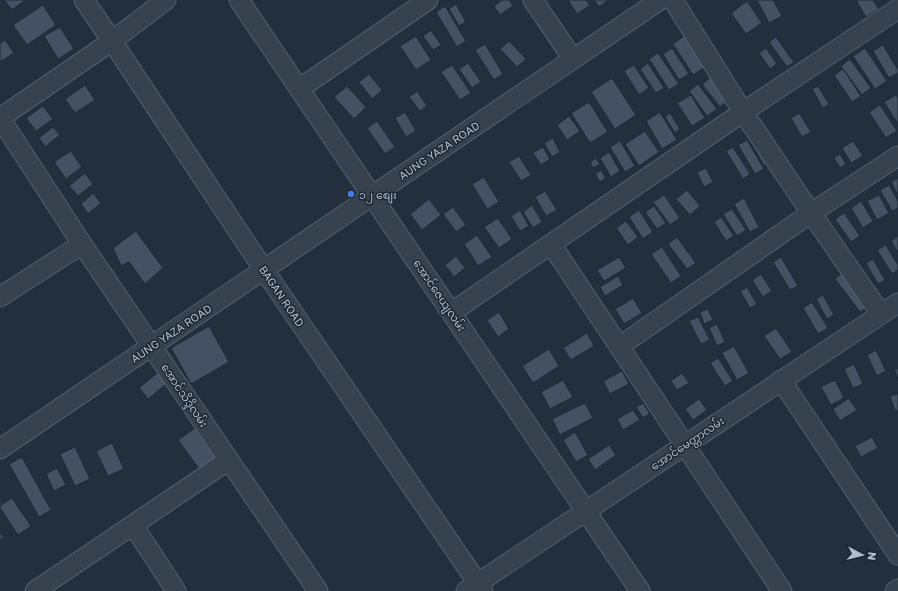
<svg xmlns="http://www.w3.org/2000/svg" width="898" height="591" font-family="'Golos Text','Noto Sans Myanmar',sans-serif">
<rect width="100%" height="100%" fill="#242f3e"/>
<path fill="#455162" stroke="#1f2835" d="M4 0H25L12 10Z
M502 0H510L513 6 500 15 494 6Z
M568 0H586L590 5 577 14Z
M594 0H609L599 7Z
M757 0H773L782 16 769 23Z
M856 0H873L879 9 866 17Z
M747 1 762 23 746 34 731 13Z
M456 4 466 22 459 26 449 9Z
M43 5 56 25 27 45 13 25Z
M445 6 466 41 457 47 436 12Z
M60 27 74 49 58 59 44 36Z
M431 30 441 45 433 50 423 36Z
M416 36 431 60 416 70 400 46Z
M684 36 705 67 693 75 673 44Z
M776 37 794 62 787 67 769 42Z
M5 40 14 53 0 62V43Z
M509 41 526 59 517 67 500 49Z
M485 44 503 74 494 80 475 50Z
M883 45 898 70V73L889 78 873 51Z
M672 48 689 74 679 80 663 54Z
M766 48 777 64 770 69 759 53Z
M865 48 887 81 875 89 853 56Z
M658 53 679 84 669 90 649 59Z
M850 59 871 88 862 95 841 66Z
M468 63 481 82 472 88 459 69Z
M648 63 664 88 656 93 640 69Z
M452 65 471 93 460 100 441 72Z
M634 65 649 88 639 95 624 71Z
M843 69 861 96 852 102 834 75Z
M369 74 382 90 372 99 359 82Z
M711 77 728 100 720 107 702 84Z
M612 78 636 115 615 129 591 92Z
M698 84 717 109 707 116 689 91Z
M85 85 95 100 75 113 65 99Z
M347 86 366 107 354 119 334 97Z
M818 86 829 104 823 108 812 89Z
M417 91 427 106 420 111 409 97Z
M691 95 705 118 692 126 677 103Z
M896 95 898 98V124L884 102Z
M589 102 608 132 590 143 571 113Z
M880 105 897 131 886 138 869 112Z
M43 106 53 119 36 131 26 118Z
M405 112 416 131 406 137 395 118Z
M660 112 677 140 662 149 646 121Z
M670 113 680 129 675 133 665 117Z
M799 113 811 132 802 137 791 118Z
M569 116 580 131 567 140 557 125Z
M377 121 395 147 385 154 367 128Z
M53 127 60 135 45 147 39 138Z
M645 131 659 152 639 166 625 144Z
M753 132 770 161 764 165 747 136Z
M553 138 560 152 552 157 544 143Z
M747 140 764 169 755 174 738 145Z
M620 141 635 166 625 172 610 147Z
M853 141 863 156 851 163 842 148Z
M543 147 550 159 541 165 533 153Z
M733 147 750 174 743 179 726 151Z
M71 151 82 167 66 179 54 162Z
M609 152 620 171 611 177 600 158Z
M840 154 846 164 840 168 834 158Z
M519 156 531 175 521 181 509 162Z
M596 158 600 164 593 168 590 162Z
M706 168 713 182 704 187 697 172Z
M601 170 606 178 600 182 595 174Z
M85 173 93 184 78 196 69 186Z
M484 177 499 202 487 209 472 184Z
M898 178V195L891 182Z
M889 185 898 201V208L892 211 880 190Z
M687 190 700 206 690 215 676 199Z
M545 191 557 210 546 216 535 197Z
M93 193 101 203 88 214 81 204Z
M664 195 680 218 670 225 653 202Z
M879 195 889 213 877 220 867 201Z
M744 198 759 227 750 232 734 204Z
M429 199 441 215 422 230 410 214Z
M861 201 873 221 863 228 851 208Z
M532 205 542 222 533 228 523 212Z
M654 206 666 223 657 229 645 212Z
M453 207 466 225 456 232 443 214Z
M732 209 746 230 737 236 723 214Z
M520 210 529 226 520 231 511 216Z
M639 210 653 232 643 239 629 217Z
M844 213 860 236 851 242 835 219Z
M721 217 734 236 726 241 714 222Z
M498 218 512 239 499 248 484 227Z
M626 221 638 237 628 245 616 228Z
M136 231 163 268 145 284 129 262 121 266 113 248Z
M477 235 492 257 478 266 464 244Z
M898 236V253L891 241Z
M677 237 696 263 687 269 668 244Z
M886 245 898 265V270L892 274 877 250Z
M662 247 681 276 671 283 651 254Z
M456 256 465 268 454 277 445 265Z
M619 257 626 268 604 281 597 270Z
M781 257 798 286 790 290 773 262Z
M873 259 885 280 878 284 866 263Z
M842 273 868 307 860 312 835 279Z
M761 274 772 291 763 297 752 280Z
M618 276 623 285 605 296 600 287Z
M747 287 757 304 750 308 740 291Z
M823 295 834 315 827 319 816 299Z
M633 298 642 313 624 324 615 309Z
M812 302 828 328 818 334 803 308Z
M708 309 713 320 704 324 700 312Z
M499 312 509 329 498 337 487 320Z
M698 317 710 340 701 344 689 321Z
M717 324 725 342 717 346 709 328Z
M209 326 229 362 191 384 171 348Z
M776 328 792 352 780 359 764 336Z
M587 333 594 346 571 360 563 348Z
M734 346 749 373 737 380 722 353Z
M549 349 559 366 533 383 522 366Z
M876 350 886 371 877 376 867 355Z
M718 358 733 381 725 386 710 363Z
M854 364 863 384 853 388 844 369Z
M898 368V379L894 370Z
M162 369 171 380 148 399 139 388Z
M622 371 629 384 610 394 603 381Z
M682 373 689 383 677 390 671 381Z
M563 380 573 397 550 409 541 392Z
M835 380 844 398 831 405 821 387Z
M898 394V410L895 411 890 396Z
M849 398 857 410 840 421 833 409Z
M699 399 707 410 693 420 685 409Z
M585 403 593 418 560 435 552 419Z
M643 403 650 414 643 418 636 407Z
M633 410 640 420 623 430 617 419Z
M195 428 219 460 202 473 178 440Z
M575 432 588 455 576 462 563 440Z
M872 437 878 448 861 457 855 446Z
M112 443 124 469 108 476 96 451Z
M609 445 616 455 595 470 588 459Z
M75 447 90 479 75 486 60 454Z
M22 457 51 510 39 517 9 464Z
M57 468 66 485 54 491 46 474Z
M12 498 31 526 18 535 0 508V506Z
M0 531 4 538 0 540Z"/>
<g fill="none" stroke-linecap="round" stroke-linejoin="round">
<g stroke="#565f6c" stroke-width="21">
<path id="minor" d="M84 0 112 41 264 270 483 591
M239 0 640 591
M533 0 573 59
M673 0 743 112 811 213 881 314
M299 89 428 0
M0 118 82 244 318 591
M0 118 112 41 166 0
M551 244 782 591
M0 297 82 244
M452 312 743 112 898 9
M620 346 811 213 898 156
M781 380 898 555
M0 449 660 0
M133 525 176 591
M35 591 229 460
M466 591 898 303
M895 591 898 589"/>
</g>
<use href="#minor" stroke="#38414e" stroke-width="19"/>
</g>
<circle fill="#3f7fe0" stroke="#1d2633" stroke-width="1.5" cx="351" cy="194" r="4"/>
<g text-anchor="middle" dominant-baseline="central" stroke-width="3" stroke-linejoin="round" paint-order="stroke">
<g font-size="11" fill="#b4bcc9" stroke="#1d2633">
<text transform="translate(439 150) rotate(-34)">AUNG YAZA ROAD</text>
<text transform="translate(440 295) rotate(56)">အောင်ဇေယျလမ်း</text>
<text transform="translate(282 296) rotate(56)">BAGAN ROAD</text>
<text transform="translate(171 333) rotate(-34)">AUNG YAZA ROAD</text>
<text transform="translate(185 395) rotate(56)">အောင်သိဒ္ဒိလမ်း</text>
<text transform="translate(687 443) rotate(-34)">အောင်မေတ္တာလမ်း</text>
</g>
<g font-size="11" fill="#b4bcc9" stroke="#1d2633" text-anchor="start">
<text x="359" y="194">၁၂ စျေး</text>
</g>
</g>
<g transform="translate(862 555) rotate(97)" stroke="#1d2633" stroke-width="3" paint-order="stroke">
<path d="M0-3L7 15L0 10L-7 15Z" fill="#b4bcc9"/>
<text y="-6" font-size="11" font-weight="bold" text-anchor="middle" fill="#b4bcc9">N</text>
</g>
</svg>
